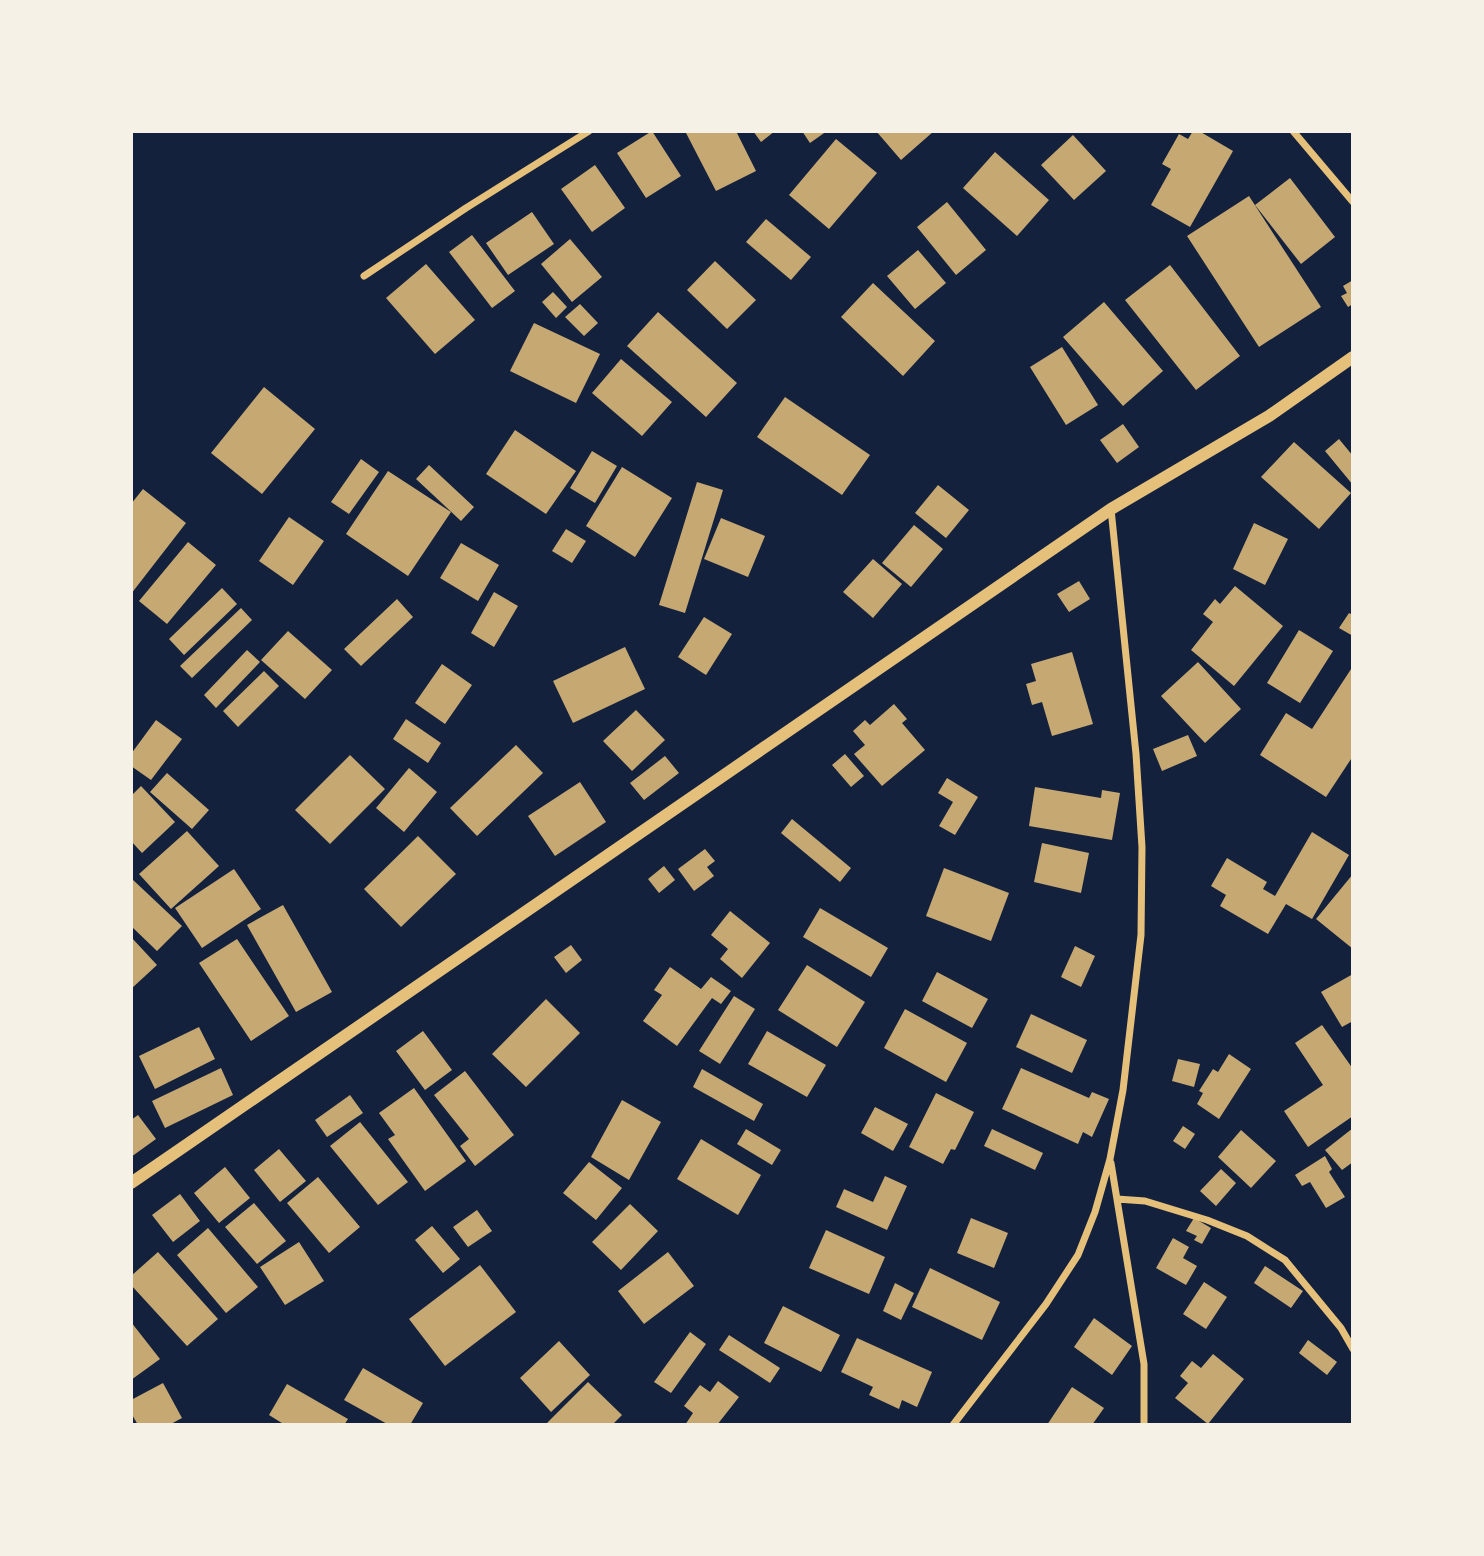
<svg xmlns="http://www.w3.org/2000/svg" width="1484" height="1556" font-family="'DejaVu Sans',sans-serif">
<rect width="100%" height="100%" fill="#14213d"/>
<path fill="#c6a872" d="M652 131 681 176 646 198 617 153Z
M685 131H736L756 171 716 191Z
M753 131H775L761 142Z
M802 131H827L810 143Z
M876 131H934L901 160Z
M1193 131H1199L1233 151 1190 227 1151 205 1171 169 1162 164 1179 134 1188 139Z
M1073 135 1106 171 1074 200 1041 165Z
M836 139 877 173 829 229 789 195Z
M995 152 1049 200 1017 236 963 188Z
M595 165 625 208 592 232 561 189Z
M1290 178 1335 237 1301 264 1255 205Z
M1249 196 1321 307 1259 347 1187 236Z
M947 202 986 250 956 275 917 227Z
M532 212 554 244 508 275 486 243Z
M766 219 811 257 791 280 746 242Z
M472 235 515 291 492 308 449 252Z
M570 239 602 277 572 302 541 264Z
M918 250 946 283 915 309 887 276Z
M715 261 756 300 727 329 687 290Z
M426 264 475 320 435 354 386 298Z
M1170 265 1240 356 1196 390 1125 300Z
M1353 280V304L1348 307 1341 296 1347 293 1343 286Z
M873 283 935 341 903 376 841 317Z
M553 292 567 307 556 318 542 302Z
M1104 302 1163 371 1123 406 1063 337Z
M580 304 598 323 584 336 565 317Z
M658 312 737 383 706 417 627 346Z
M534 323 600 354 576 403 510 371Z
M1062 347 1098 405 1066 425 1030 367Z
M621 359 672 402 642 436 592 393Z
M264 387 315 429 262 494 211 453Z
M785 397 870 455 842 495 757 437Z
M1123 424 1139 447 1117 463 1100 440Z
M515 430 576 471 546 514 486 474Z
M1339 439 1353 456V485L1325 451Z
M1294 442 1351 493 1319 529 1261 477Z
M592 451 617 466 595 503 570 488Z
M361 459 379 472 349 514 331 502Z
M429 465 474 507 461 521 416 479Z
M622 467 672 498 635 557 586 526Z
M388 471 451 512 408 576 346 534Z
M697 482 723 490 685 613 659 605Z
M938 485 969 510 946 538 915 513Z
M143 489 186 523 131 594V504Z
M289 517 324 541 293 585 259 561Z
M721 518 765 536 748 577 704 559Z
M1254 523 1288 539 1265 585 1233 569Z
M914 525 943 549 911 587 882 563Z
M566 529 586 541 572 563 552 551Z
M188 542 216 565 167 624 139 601Z
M461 543 499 565 478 601 440 578Z
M873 559 902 584 873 618 843 592Z
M1079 581 1090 599 1069 612 1057 594Z
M1235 586 1283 626 1234 686 1191 650 1213 622 1203 614 1215 599 1220 604Z
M222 588 237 604 184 655 169 639Z
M494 592 518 606 494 647 471 633Z
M397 599 413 617 361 666 344 649Z
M241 608 252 620 192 678 180 666Z
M1349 613 1353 615V636L1339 628Z
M704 617 732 634 706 675 678 657Z
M1299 630 1333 651 1300 703 1267 683Z
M288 631 332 670 305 699 261 660Z
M625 647 645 689 573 723 553 681Z
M247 650 260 662 216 708 204 695Z
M1072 652 1093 724 1052 736 1042 702 1032 705 1026 684 1036 681 1031 664Z
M1198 662 1241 709 1205 743 1161 696Z
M442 664 472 685 445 724 415 703Z
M1353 666V756L1326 797 1260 755 1286 713 1312 729Z
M264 671 279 686 238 727 223 711Z
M894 704 907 719 902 723 925 750 882 786 854 754 865 745 853 731 865 720 870 725Z
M636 710 665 740 632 771 603 741Z
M406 719 441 743 428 763 393 739Z
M156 720 182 739 151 780 131 766V754Z
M1188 735 1197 756 1162 771 1153 749Z
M516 745 543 773 477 836 450 808Z
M845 754 864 776 851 787 832 765Z
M350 755 385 789 330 844 295 810Z
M665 756 679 773 644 800 630 783Z
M409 768 437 792 404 832 376 808Z
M167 773 209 810 192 829 150 792Z
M947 778 978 797 955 835 939 826 953 802 938 793Z
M580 782 606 822 555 856 528 816Z
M141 786 175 822 142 853 131 841V796Z
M1035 787 1101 798 1102 790 1120 793 1112 840 1029 826Z
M792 819 851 868 840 882 781 833Z
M187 831 219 866 171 909 139 874Z
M1312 832 1349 855 1312 919 1286 904 1268 934 1220 906 1226 895 1211 886 1227 858 1267 882 1263 889 1275 896Z
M418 836 456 874 401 927 364 889Z
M1042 843 1089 853 1081 893 1034 882Z
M705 849 715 861 707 867 714 876 694 891 678 869Z
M664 866 675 880 659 893 648 879Z
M944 868 1009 893 991 941 926 916Z
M234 869 261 909 202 948 175 908Z
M1353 874V949L1316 919Z
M131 878 182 926 157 951 131 926Z
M283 905 332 992 296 1012 247 925Z
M820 908 888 948 871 977 803 937Z
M730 911 770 943 742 978 720 959 728 949 711 935Z
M131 937 157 965 131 989Z
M237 939 289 1016 251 1041 199 963Z
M571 945 582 960 566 973 554 957Z
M1075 946 1095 956 1081 987 1061 977Z
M807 965 865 1002 837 1047 778 1010Z
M670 967 701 989 711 977 731 991 721 1004 712 998 677 1046 643 1021 662 995 654 990Z
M937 972 988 999 972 1028 922 1001Z
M1353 974V1021L1342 1027 1321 992Z
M734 996 755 1009 720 1064 699 1051Z
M546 999 580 1033 526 1087 492 1054Z
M905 1009 967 1043 946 1082 884 1048Z
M1031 1014 1087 1040 1072 1073 1016 1047Z
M1322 1025 1353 1069V1116L1308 1147 1284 1111 1323 1085 1295 1043Z
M199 1027 215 1059 155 1089 139 1056Z
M423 1031 452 1070 425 1090 396 1051Z
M767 1031 826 1065 807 1097 748 1064Z
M1229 1054 1251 1069 1219 1119 1197 1104 1203 1093 1199 1091 1213 1069 1218 1072Z
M1178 1059 1200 1064 1194 1087 1172 1081Z
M221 1068 233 1095 165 1128 152 1101Z
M1021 1068 1089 1098 1092 1092 1109 1099 1092 1137 1083 1132 1078 1144 1002 1109Z
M702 1069 763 1104 754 1121 693 1087Z
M465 1071 514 1135 475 1166 460 1146 469 1139 434 1095Z
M414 1088 466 1161 425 1191 388 1139 395 1135 379 1113Z
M936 1093 974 1112 955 1150 951 1149 943 1164 909 1147Z
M350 1095 363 1113 327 1137 315 1120Z
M622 1100 661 1122 629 1180 591 1157Z
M875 1107 908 1124 893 1151 861 1133Z
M138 1115 156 1139 131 1157V1120Z
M360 1122 408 1182 378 1205 330 1146Z
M1183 1126 1195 1134 1185 1149 1173 1141Z
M1353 1128V1162L1342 1170 1325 1150Z
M746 1129 781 1150 772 1165 737 1144Z
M992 1129 1043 1153 1035 1170 984 1146Z
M1241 1130 1276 1161 1251 1188 1218 1157Z
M701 1139 761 1175 738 1215 677 1179Z
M279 1149 306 1181 280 1202 254 1170Z
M1325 1156 1332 1169 1329 1172 1345 1197 1326 1208 1310 1182 1302 1186 1295 1175Z
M589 1162 622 1188 596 1220 563 1193Z
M225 1167 250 1198 219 1223 194 1193Z
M1221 1169 1236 1183 1216 1206 1200 1191Z
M885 1176 907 1186 887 1230 836 1207 844 1189 873 1202Z
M318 1177 360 1227 329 1253 287 1203Z
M180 1194 200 1221 173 1242 152 1215Z
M254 1203 286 1241 257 1264 225 1227Z
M630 1204 658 1231 621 1270 592 1242Z
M477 1210 492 1231 468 1247 453 1227Z
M971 1218 1008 1233 994 1268 957 1253Z
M1194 1218 1211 1228 1202 1244 1194 1240 1197 1236 1186 1231Z
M432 1226 460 1259 443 1273 415 1240Z
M208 1228 258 1287 226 1313 177 1255Z
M826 1230 885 1257 869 1294 809 1268Z
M1173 1238 1189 1247 1183 1258 1197 1266 1186 1285 1156 1268Z
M299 1242 324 1281 285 1305 260 1267Z
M158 1252 218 1319 187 1346 131 1285V1276Z
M668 1252 694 1286 644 1324 618 1291Z
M480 1265 516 1312 445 1366 409 1319Z
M1265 1266 1303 1291 1291 1308 1254 1283Z
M930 1268 1000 1302 982 1340 912 1307Z
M1204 1282 1227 1297 1206 1329 1183 1314Z
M895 1283 914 1293 901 1320 883 1311Z
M783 1306 840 1335 821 1372 764 1343Z
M1094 1318 1132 1346 1112 1375 1074 1347Z
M131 1322 160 1359 131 1380Z
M690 1332 706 1344 671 1393 654 1382Z
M729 1335 780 1368 770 1383 719 1350Z
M857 1338 932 1372 917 1407 902 1400 899 1409 869 1395 873 1387 841 1372Z
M1308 1340 1337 1362 1327 1375 1299 1353Z
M559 1341 590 1375 551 1412 520 1378Z
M1213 1354 1244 1379 1208 1424 1175 1398 1188 1383 1180 1376 1192 1361 1201 1368Z
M363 1368 423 1403 410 1425H389L344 1400Z
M718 1381 739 1397 717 1425H685L693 1413 684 1406 700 1385 710 1392Z
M588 1382 622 1415 612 1425H545Z
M163 1383 182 1418 169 1425H138L131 1413V1400Z
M287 1384 348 1419 344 1425H285L269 1415Z
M1072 1387 1104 1408 1092 1425H1047Z"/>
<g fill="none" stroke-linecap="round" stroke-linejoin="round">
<path stroke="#e5c07b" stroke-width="7" d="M1293 131 1353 202
M364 276 466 208 589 131
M1111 1163 1144 1364V1425
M1117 1199 1145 1201 1207 1220 1247 1236 1285 1260 1341 1328 1353 1349
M953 1425 1046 1304 1078 1255 1095 1212 1110 1159 1123 1090 1141 935 1142 847 1136 754 1111 509"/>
<path stroke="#e5c07b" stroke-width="12" d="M131 1183 1111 509 1269 416 1353 357"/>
</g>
<rect width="1484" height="1556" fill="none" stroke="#f6f1e7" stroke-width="266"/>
</svg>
